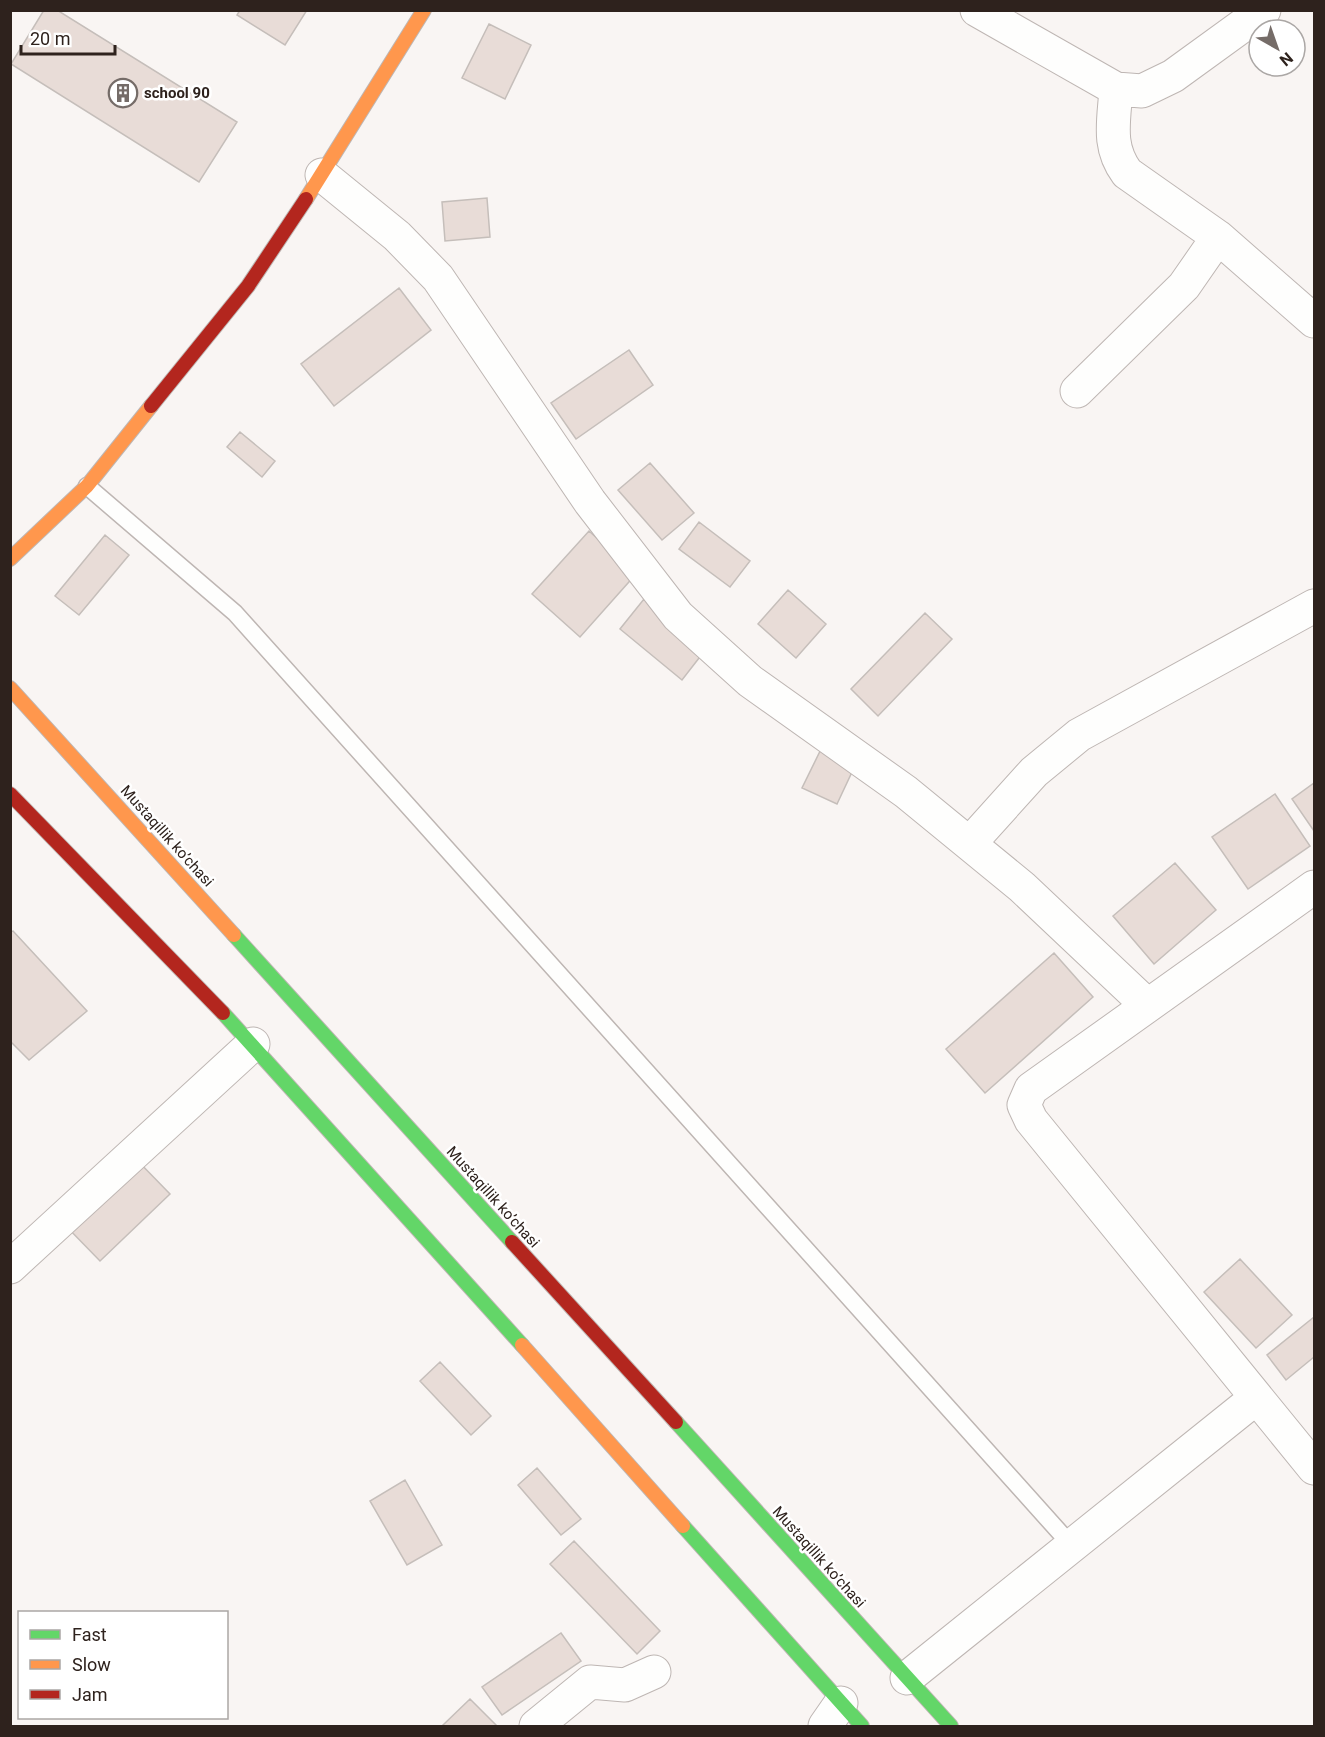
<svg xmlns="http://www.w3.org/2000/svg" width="1325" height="1737" font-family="Roboto,sans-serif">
<rect width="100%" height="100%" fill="#f9f5f3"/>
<path fill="#e8dcd7" stroke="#c5beba" stroke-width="1.5" d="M44 10H57L237 122 199 182 11 64Z
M240 10H307L285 45 237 15Z
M489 24 531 45 505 99 462 78Z
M487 198 490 237 445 241 442 202Z
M399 288 431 330 334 406 301 364Z
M629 350 653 385 576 439 551 403Z
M240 432 275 461 262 477 227 447Z
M650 463 694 513 662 540 618 490Z
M699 522 750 561 730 587 679 549Z
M589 531 636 574 580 637 532 594Z
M105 535 129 555 79 615 55 596Z
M788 590 826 624 796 658 758 624Z
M644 599 706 649 682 680 620 629Z
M925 613 952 639 878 716 851 689Z
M826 739 860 755 837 804 802 788Z
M1314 783V831L1292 799Z
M1275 794 1310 846 1248 889 1212 837Z
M1175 863 1216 910 1154 964 1113 916Z
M13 931 87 1011 29 1060 10 1041V932Z
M1054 953 1093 997 985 1093 946 1049Z
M134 1157 170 1194 100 1261 64 1224Z
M1240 1259 1292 1315 1256 1348 1204 1292Z
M1314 1317V1357L1286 1380 1267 1355Z
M440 1362 491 1416 471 1435 420 1381Z
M537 1468 581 1519 561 1535 518 1485Z
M405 1480 442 1545 407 1565 370 1501Z
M574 1541 660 1631 637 1654 550 1564Z
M561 1633 581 1661 502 1715 482 1687Z
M470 1699 497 1726H442Z"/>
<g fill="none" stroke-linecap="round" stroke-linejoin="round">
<g stroke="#beb6b3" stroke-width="19">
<path id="lane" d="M87 486 235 613 1072 1546"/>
</g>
<g stroke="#beb6b3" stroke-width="35">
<path id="street" d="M977 10 1116 89 1142 91 1173 76 1264 10
M1116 89C1114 121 1107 146 1127 173L1218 237 1314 321
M322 175 397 236 438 278 590 502 678 616 750 681 906 792 1022 887 1147 1005
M1077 391 1184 286 1218 237
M970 843 1034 772 1079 735 1314 606
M1314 887 1031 1089 1024 1105 1031 1120 1314 1468
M10 1267 253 1044
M907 1678 1256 1398
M536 1726 590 1682 625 1685 654 1672
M825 1726 841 1703"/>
</g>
<g stroke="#beb6b3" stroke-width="16">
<path id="fast" d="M234 935 512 1242
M223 1013 522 1345
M676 1422 951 1726
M683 1526 862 1726"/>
</g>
<g stroke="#beb6b3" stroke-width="16">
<path id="slow" d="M306 199 424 10
M10 559 87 486 151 406
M10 688 234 935
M522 1345 683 1526"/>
</g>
<g stroke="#beb6b3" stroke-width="16">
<path id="jam" d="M151 406 248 286 306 199
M10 794 223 1013
M512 1242 676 1422"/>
</g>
<use href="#lane" stroke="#fefefd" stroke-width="16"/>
<use href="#street" stroke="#fefefd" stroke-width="33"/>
<use href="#fast" stroke="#63d668" stroke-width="14"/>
<use href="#slow" stroke="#ff974d" stroke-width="14"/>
<use href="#jam" stroke="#b3261e" stroke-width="14"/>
</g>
<defs>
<g id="building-ring" transform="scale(1.5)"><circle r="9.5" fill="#fff" stroke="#756c68" stroke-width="1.5"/><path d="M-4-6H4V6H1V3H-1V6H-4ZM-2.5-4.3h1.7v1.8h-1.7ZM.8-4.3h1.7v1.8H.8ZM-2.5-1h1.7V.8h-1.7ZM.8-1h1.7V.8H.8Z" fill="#756c68"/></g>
</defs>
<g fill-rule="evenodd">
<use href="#building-ring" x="123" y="93"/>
</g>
<g text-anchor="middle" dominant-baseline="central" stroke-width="5" stroke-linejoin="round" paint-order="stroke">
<g font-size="15" font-weight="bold" fill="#2e221d" stroke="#fff" text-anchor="start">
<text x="144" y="93">school 90</text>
</g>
<g font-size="15" fill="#2e221d" stroke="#fff">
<text transform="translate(167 836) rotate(48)">Mustaqillik ko’chasi</text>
<text transform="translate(493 1197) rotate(48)">Mustaqillik ko’chasi</text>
<text transform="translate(819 1557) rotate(48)">Mustaqillik ko’chasi</text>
</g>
</g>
<rect width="1325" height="1737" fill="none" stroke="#2e221d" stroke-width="24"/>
<rect x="18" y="1611" width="210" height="108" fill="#ffffff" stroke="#aba7a5" stroke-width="1.5"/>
<rect x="30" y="1630" width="30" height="9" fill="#63d668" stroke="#aba7a5" stroke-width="1.5"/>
<text x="72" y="1641" font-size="18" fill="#2e221d">Fast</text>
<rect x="30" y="1660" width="30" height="9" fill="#ff974d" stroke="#aba7a5" stroke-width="1.5"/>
<text x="72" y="1671" font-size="18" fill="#2e221d">Slow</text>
<rect x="30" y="1690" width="30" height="9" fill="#b3261e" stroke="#aba7a5" stroke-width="1.5"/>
<text x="72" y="1701" font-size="18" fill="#2e221d">Jam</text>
<g transform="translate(1277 48) rotate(140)"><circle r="28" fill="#ffffff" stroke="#aba7a5" stroke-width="1.5"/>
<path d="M0-4.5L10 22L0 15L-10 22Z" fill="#756c68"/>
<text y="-9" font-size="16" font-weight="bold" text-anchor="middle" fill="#2e221d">N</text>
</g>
<path d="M21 45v9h94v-9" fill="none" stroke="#2e221d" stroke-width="3"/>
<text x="30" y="45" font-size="18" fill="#2e221d" stroke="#ffffff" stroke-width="4.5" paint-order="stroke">20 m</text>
</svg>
